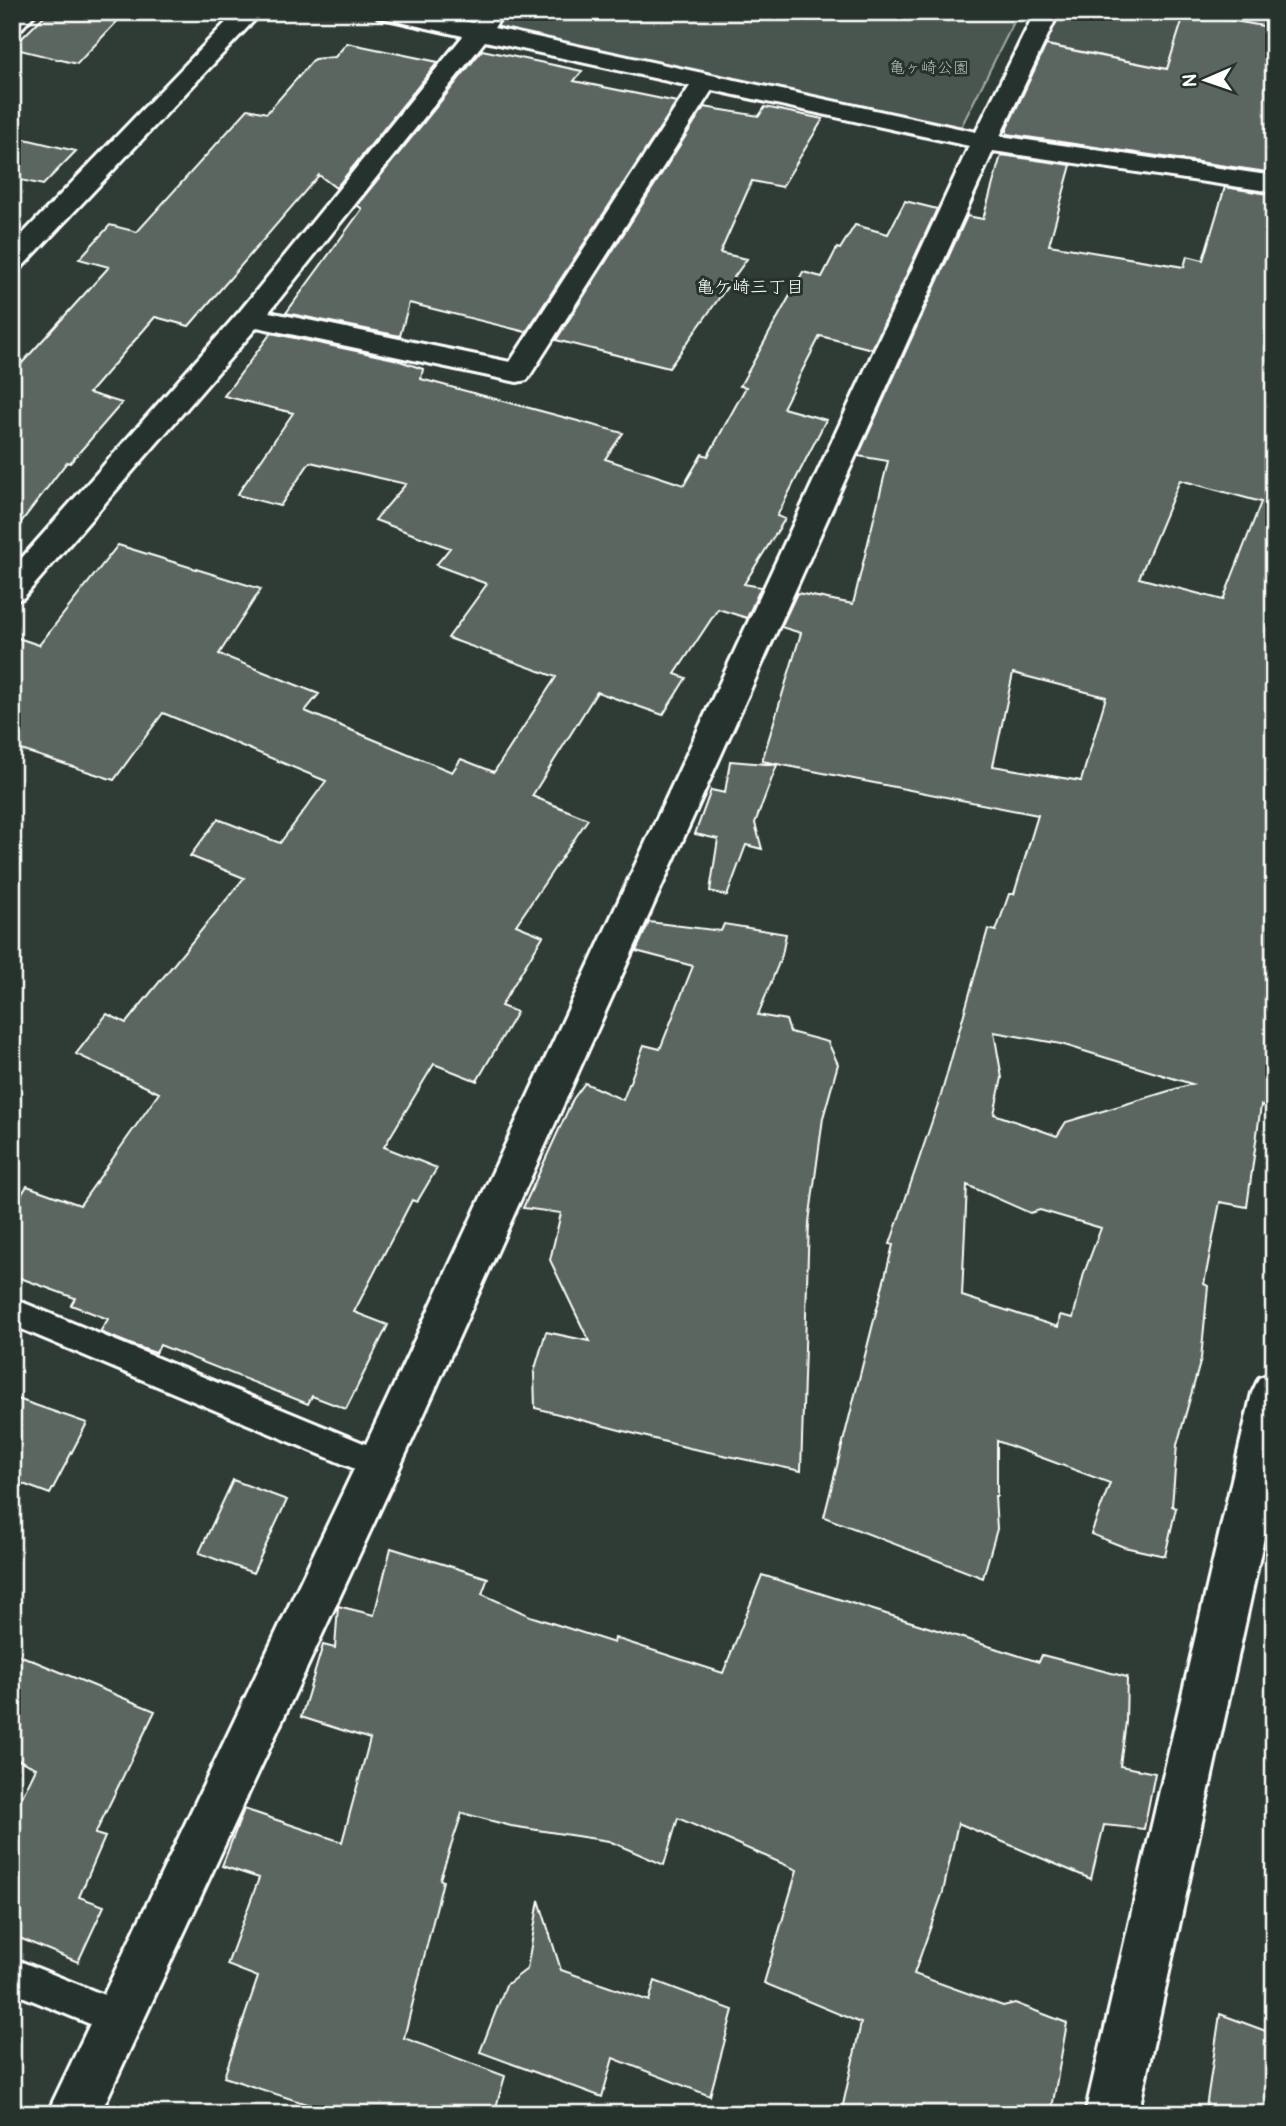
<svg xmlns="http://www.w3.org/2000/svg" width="1286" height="2126" font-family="Pangolin,'Klee One',sans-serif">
<rect width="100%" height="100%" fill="#2f3b35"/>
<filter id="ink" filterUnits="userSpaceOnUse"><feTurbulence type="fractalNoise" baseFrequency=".0143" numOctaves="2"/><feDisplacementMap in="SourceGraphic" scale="14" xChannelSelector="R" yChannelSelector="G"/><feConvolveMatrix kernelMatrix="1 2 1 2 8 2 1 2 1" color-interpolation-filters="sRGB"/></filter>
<g filter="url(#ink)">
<path fill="#4a544f" stroke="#a4aaa7" stroke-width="2" d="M506 12H1019L960 129 493 28Z
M1056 12H1186L1167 69 1043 44Z
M1186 12H1274V28Z"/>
<path fill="#5b6661" stroke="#fff" stroke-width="2" fill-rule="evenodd" d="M48 12H126L77 64 12 48Z
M1185 12 1274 28V173L1007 134V128L1046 45 1167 69Z
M347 43 438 62 336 188 319 175 189 326 155 317 89 393 122 403 70 463 67 462 12 534V374L109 267 79 259 110 225 137 232 248 109 267 113 314 59 335 57Z
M482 50 582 71 574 81 677 102 526 332 409 303 400 336 286 313 362 209 357 205Z
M704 107 759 116 765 107 823 119 782 187 752 181 720 253 747 259 669 368 556 340Z
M12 136 76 151 43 185 12 178Z
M1001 155 1071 165 1049 245 1184 267 1187 256 1203 260 1225 187 1274 195V1109L1261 1105 1247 1207 1220 1202 1204 1284 1208 1286 1201 1359 1177 1445 1172 1506 1176 1508 1165 1556 1124 1547 1091 1534 1110 1483 997 1441V1496H995L997 1529 983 1578 824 1517 893 1245 890 1244 941 1095 988 929 996 931 1009 894H1014L1038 815 762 761 801 633 781 627 797 593 853 604 888 461 858 456 967 216 983 219ZM1180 480 1261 502 1223 600 1139 578ZM1013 673 1106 697 1081 781 993 766ZM994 1032 1061 1044 1192 1084 1066 1122 1057 1136 994 1114 1002 1078ZM967 1185 1030 1213 1040 1210 1101 1228 1084 1273 1073 1318 1060 1315 1058 1327 962 1296Z
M905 201 937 209 872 349 820 336 783 408 826 420 777 516 785 519 744 584 761 587 747 618 718 609 675 674 686 678 663 715 597 692 532 796 588 819 516 925 543 936 501 1006 517 1012 477 1081 434 1064 384 1147 437 1168 417 1202 412 1200 354 1312 388 1325 346 1409 312 1396 308 1404 160 1345 156 1353 135 1346 100 1332 108 1319 71 1305 75 1298 12 1275V1209L27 1186 80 1205 159 1093 76 1054 107 1014 126 1023 244 878 190 856 218 819 280 843 326 781 163 713 114 780 12 747V636L39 645 118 545 261 589 219 654 319 694 305 711 452 772 461 759 494 772 556 677 448 638 487 584 436 565 450 548 375 520 406 484 310 462 280 506 237 495 293 413 224 396 271 333 394 359 423 369 421 379 623 433 605 459 684 485 702 454 708 456 746 387 740 386 803 272 822 277 837 248 840 249 855 225 888 234Z
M730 761 777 765 755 823 762 849 746 845 727 896 710 891 718 839 695 834 711 790 725 793Z
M649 922 721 931 724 924 786 934 782 955 758 1015 786 1020 790 1032 828 1042 838 1064 823 1118 809 1222 801 1471 689 1448 535 1408 534 1372 546 1332 589 1341 550 1260 561 1213 523 1208 573 1099 585 1083 623 1100 644 1045 660 1049 693 966 636 951Z
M12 1397 87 1423 50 1494 12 1480Z
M233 1480 287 1500 253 1573 199 1553Z
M391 1548 488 1578 482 1594 530 1616 614 1643 615 1638 723 1673 762 1575 1039 1662 1042 1655 1127 1677 1126 1722 1120 1766 1155 1773 1144 1829 1104 1825 1091 1879 958 1823 943 1892 914 1974 1003 2006 1015 2003 1067 2023 1051 2114H841L861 2023 764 1983 797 1870 678 1818 664 1865 609 1841 511 1826 462 1813 440 1879 443 1881 404 2038 505 2076 494 2114H337L224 2077 258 1977 227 1965 259 1878 222 1866 244 1809 342 1842 370 1739 301 1717 323 1645 335 1648 338 1606 374 1615Z
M12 1652 155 1711 95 1834 105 1837 79 1897 104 1906 78 1962 12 1935V1817L36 1768 12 1757Z
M539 1900 561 1970 649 2001 655 1981 733 2010 710 2096 613 2058 602 2097 480 2052 506 1985 527 1969Z
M1220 2014 1274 2034V2114H1205Z"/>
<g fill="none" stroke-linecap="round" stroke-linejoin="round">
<g stroke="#fff" stroke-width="6">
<path id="service" d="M12 1298 390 1454 394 1464 390 1474 379 1479 12 1325Z
M12 1958 129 2005 135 2017 129 2029 117 2035 12 1992Z"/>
</g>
<g stroke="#fff" stroke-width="6">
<path id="minor" d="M12 12H37L21 29 12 31Z
M375 12H421L473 23 482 12H504L494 28 976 132 1035 12H1059L1000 136 1274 176V192L993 151 416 1432 100 2114H47L386 1402 969 146 712 90 527 380 517 382 257 327 23 598 12 601V569L240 311 463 36 378 17ZM485 41 690 86 510 362 269 312Z
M1274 1372V1492L1138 2114H1085L1252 1393 1259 1378Z"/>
</g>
<g stroke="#fff" stroke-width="6">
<path id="tertiary" d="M236 12H262L22 267 12 269V245Z"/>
</g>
<use href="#service" fill="#26332d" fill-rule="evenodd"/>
<use href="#minor" fill="#26332d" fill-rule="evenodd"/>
<use href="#tertiary" fill="#26332d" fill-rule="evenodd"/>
</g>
</g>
<g text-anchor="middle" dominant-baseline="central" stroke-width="6" stroke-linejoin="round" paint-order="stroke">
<g font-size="16" fill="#b7bbb9" stroke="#26332d">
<text x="929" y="68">亀ヶ崎公園</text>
</g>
<g font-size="18" fill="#fff" stroke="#26332d">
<text x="750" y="287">亀ケ崎三丁目</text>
</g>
</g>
<rect width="1286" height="2126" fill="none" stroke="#26332d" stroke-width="42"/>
<rect x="21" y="21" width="1244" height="2084" fill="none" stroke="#fff" stroke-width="2.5" filter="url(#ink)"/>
<g transform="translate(1206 80) rotate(268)" stroke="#26332d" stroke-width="5" paint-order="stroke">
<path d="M0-5L12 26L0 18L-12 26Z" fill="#ffffff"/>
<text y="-10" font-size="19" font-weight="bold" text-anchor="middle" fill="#ffffff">N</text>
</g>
</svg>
